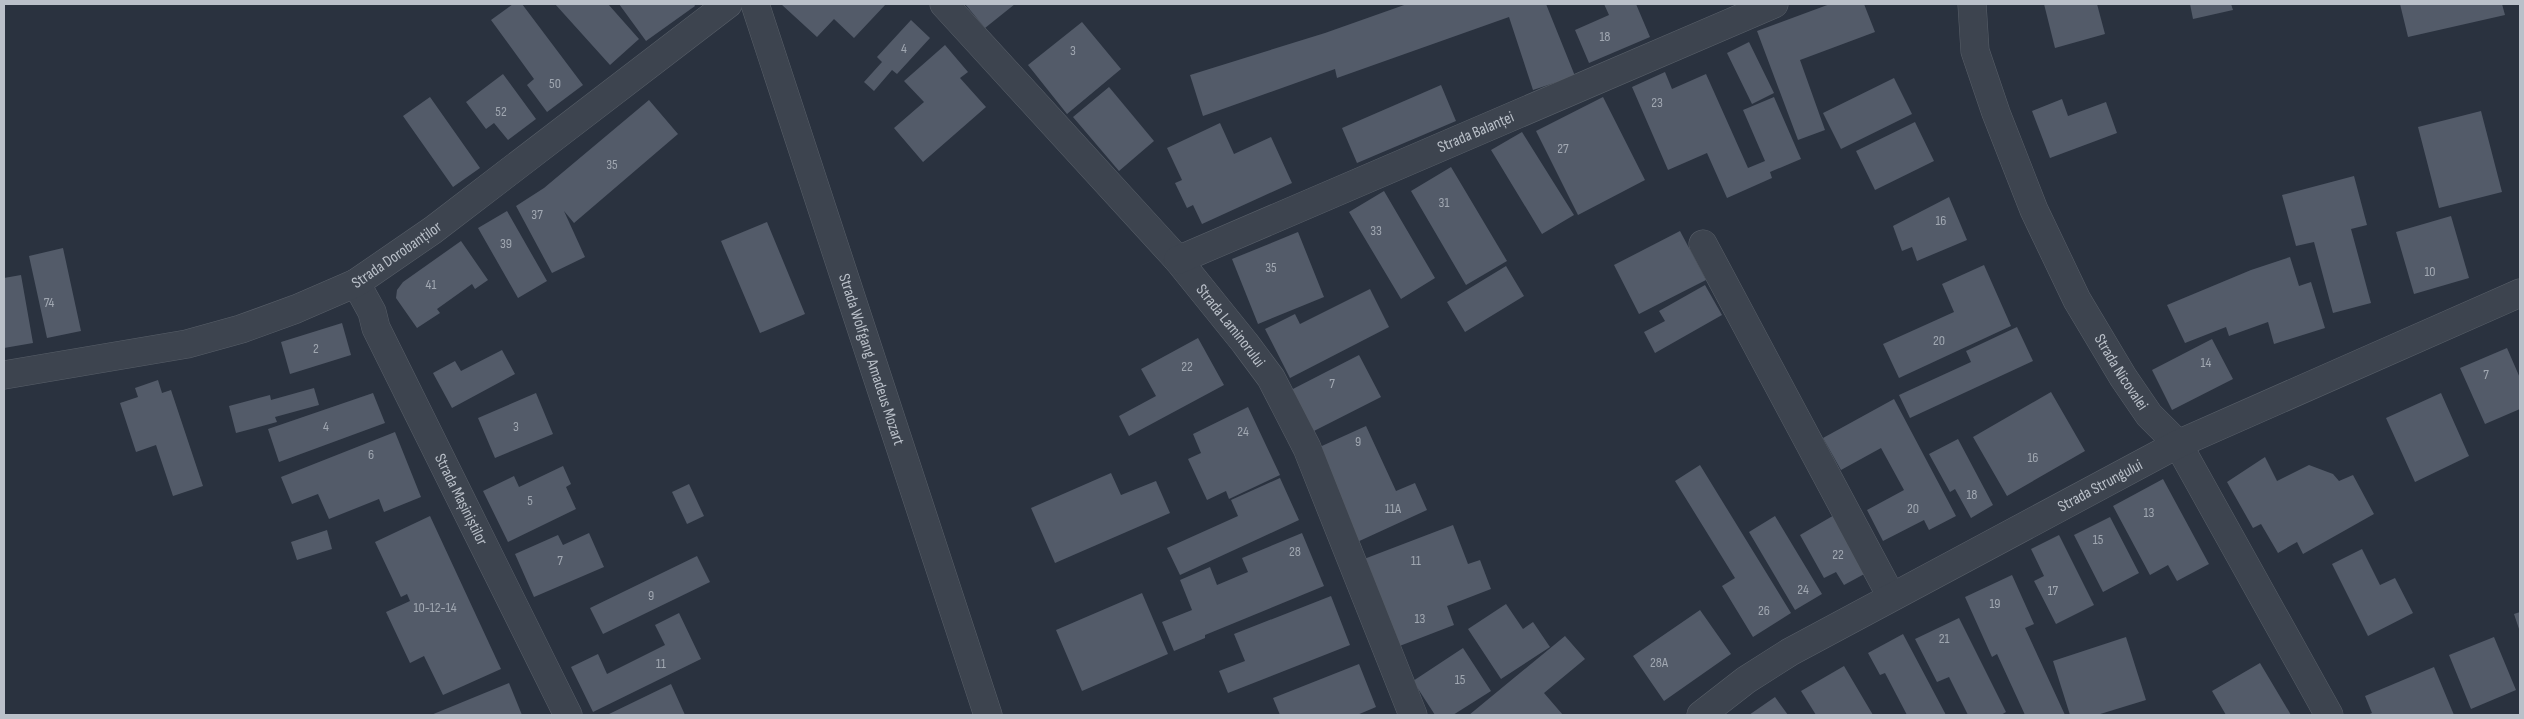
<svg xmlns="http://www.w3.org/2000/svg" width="2524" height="719" font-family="'Sofia Sans Condensed',sans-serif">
<rect width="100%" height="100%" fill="#2a323f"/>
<path fill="#535b69" d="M513 4H522L583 85 547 112 527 85 534 79 491 20Z
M555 4H608L639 39 610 65Z
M619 4H694L695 6 646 41Z
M781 4H886L854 38 834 19 817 37Z
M965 4H1015L985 28Z
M1407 4H1546L1575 76 1533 90 1509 17 1337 78 1335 69 1203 116 1190 75 1325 33Z
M1604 4H1636L1650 37 1589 63 1575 30 1609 15Z
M1830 4H1864L1875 32 1800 60 1825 130 1798 140 1757 31Z
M2044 4H2097L2105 34 2055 48Z
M2190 4H2231L2233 10 2193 19Z
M2400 4H2502L2505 15 2408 37Z
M911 20 930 38 897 74 892 70 874 91 864 82 882 62 877 57Z
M1082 22 1121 69 1067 114 1028 65Z
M1749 42 1774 93 1752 104 1727 53Z
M945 45 968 72 960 78 986 107 923 162 894 128 924 102 904 81Z
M1665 72 1672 89 1706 74 1748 168 1765 161 1743 110 1774 97 1801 159 1770 172 1772 178 1727 198 1707 153 1668 170 1632 87Z
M503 74 536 119 508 140 494 123 486 129 466 102Z
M1894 78 1912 114 1841 149 1823 113Z
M1441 85 1456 121 1357 163 1342 128Z
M1109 87 1154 141 1119 171 1073 117Z
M430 97 480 168 453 187 403 116Z
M1603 97 1645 180 1578 215 1536 131Z
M2062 99 2068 116 2106 102 2117 133 2050 158 2032 111Z
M649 100 678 134 574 223 564 211 585 257 552 273 516 206 544 188Z
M2481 111 2502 192 2439 208 2418 127Z
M1915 122 1934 161 1875 190 1856 151Z
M1220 123 1234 154 1271 137 1292 183 1202 224 1193 205 1187 208 1175 183 1182 180 1167 148Z
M1522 132 1574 215 1542 234 1491 150Z
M1451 167 1507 261 1466 285 1411 191Z
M2354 176 2367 225 2351 229 2371 303 2333 313 2314 242 2296 246 2282 195Z
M1384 191 1435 278 1401 299 1349 212Z
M1949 197 1967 240 1917 261 1912 247 1902 251 1893 226Z
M507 211 547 281 518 298 478 228Z
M2451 216 2469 278 2414 294 2396 232Z
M767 222 805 314 760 333 721 241Z
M1680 231 1706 280 1639 314 1614 265Z
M1298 232 1324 297 1258 324 1232 259Z
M461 241 488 280 475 289 472 284 437 309 440 313 417 328 396 298 397 290 403 282Z
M63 248 81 331 47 338 29 256Z
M2290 257 2299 286 2311 282 2325 328 2274 344 2268 322 2229 336 2226 327 2185 343 2167 305 2251 270Z
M1984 265 2011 326 1899 378 1883 344 1954 312 1942 284Z
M1506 266 1524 296 1465 332 1447 302Z
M21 275 33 343 4 348V278Z
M1705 285 1722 315 1655 353 1644 332 1665 321 1659 311Z
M1370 289 1389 327 1290 378 1265 329 1295 314 1300 324Z
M342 323 351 355 290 374 281 342Z
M2017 327 2033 361 1910 418 1899 395 1971 362 1966 351Z
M1198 338 1224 385 1129 436 1119 416 1156 396 1141 369Z
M2212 339 2233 379 2172 410 2152 370Z
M2507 348 2520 378V409L2485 424 2460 368Z
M502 350 515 374 452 408 433 373 455 361 461 371Z
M1359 355 1381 397 1310 433 1289 391Z
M158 380 162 393 171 390 203 486 173 496 156 445 136 452 120 403 138 397 135 388Z
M314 388 319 405 275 417 277 422 236 433 229 406 270 395 271 400Z
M2051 392 2085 451 2007 496 1973 437Z
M373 393 385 423 279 462 268 429Z
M536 393 553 434 495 458 478 418Z
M2441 393 2469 456 2415 482 2386 418Z
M1894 399 1956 516 1929 530 1924 520 1883 541 1867 510 1904 490 1881 448 1841 470 1823 438Z
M1248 407 1280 475 1229 499 1226 491 1207 500 1188 459 1201 453 1193 434Z
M1366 426 1396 491 1415 483 1427 510 1355 543 1313 450Z
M395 432 421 497 384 512 379 499 329 519 318 494 292 504 281 477Z
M1958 439 1993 505 1971 518 1955 489 1950 492 1929 454Z
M2265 457 2277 481 2309 465 2333 474 2339 481 2353 475 2374 514 2303 554 2297 542 2278 553 2261 524 2253 528 2227 482Z
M1700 465 1791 613 1753 637 1722 586 1735 578 1675 481Z
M563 466 571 484 566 487 576 509 508 542 483 491 514 476 519 487Z
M1111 473 1121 495 1156 481 1170 513 1055 563 1031 508Z
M1280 478 1299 520 1180 575 1167 548 1238 516 1231 500Z
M2163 479 2209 564 2177 581 2168 565 2150 575 2113 506Z
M689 484 704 516 687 524 672 492Z
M1836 514 1868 572 1844 585 1836 572 1824 578 1800 535Z
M430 516 501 669 443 695 424 656 410 663 386 612 410 601 407 594 401 597 375 542Z
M1775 516 1822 594 1795 610 1749 532Z
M2110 517 2139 573 2103 592 2074 535Z
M1453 525 1468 564 1480 560 1491 589 1447 606 1454 625 1397 647 1364 559Z
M327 530 332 549 297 560 291 542Z
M589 533 604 567 534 597 515 554 558 535 563 545Z
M1302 533 1324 586 1205 635V638L1174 651 1162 622 1192 610 1180 580 1210 567 1217 585 1248 572 1242 558Z
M2059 535 2094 605 2056 624 2034 581 2044 576 2031 549Z
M2362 549 2380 585 2395 578 2413 613 2368 636 2332 564Z
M697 556 710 582 603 634 590 608Z
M2012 575 2034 624 2025 628 2065 715H2025L1997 654 1992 657 1965 597Z
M1142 593 1168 654 1082 691 1056 630Z
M1331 596 1350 645 1228 693 1219 671 1245 661 1234 634Z
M1506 604 1523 629 1533 622 1550 647 1501 679 1468 629Z
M1700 610 1731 654 1664 701 1633 656Z
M2520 612V632L2514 614Z
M679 613 701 659 593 712 571 667 598 654 607 674 665 645 655 625Z
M1959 618 2006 712 2001 715H1968L1949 677 1937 682 1915 639Z
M1903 634 1946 715H1907L1885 673 1880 675 1868 653Z
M1565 636 1585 659 1544 693 1563 715H1469Z
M2126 637 2146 700 2097 715H2070L2053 661Z
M2494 637 2516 690 2471 709 2449 655Z
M1463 648 1491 691 1453 715H1435L1413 681Z
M2260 663 2291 715H2226L2212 691Z
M1359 664 1376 707 1357 715H1280L1273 698Z
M1844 666 1873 715H1816L1801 691Z
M2434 667 2454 715H2367L2372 713 2365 696Z
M509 683 522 715H431Z
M671 684 685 715H607Z
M1775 697 1788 715H1749Z"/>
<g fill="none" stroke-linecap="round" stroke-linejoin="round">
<g stroke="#585f69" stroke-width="29">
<g id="minor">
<path id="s1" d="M755 4 988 715"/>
<path id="s2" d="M944 4 1178 260 1245 343 1271 378 1307 448 1413 715"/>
<path id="s3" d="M1972 4 1975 51 1996 113 2034 210 2077 300 2123 377 2149 415 2178 444 2329 715"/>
<path d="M1703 244 1891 596"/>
<path id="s4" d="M1178 260 1774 4"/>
<path id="s5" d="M356 283 372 312 376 328 568 715"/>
<path id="s6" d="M4 375 187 344 241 329 296 309 356 283 433 230 728 4"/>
<path id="s7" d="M1701 715 1746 680 1790 652 2178 444 2520 293"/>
</g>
</g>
<use href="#minor" stroke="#3d444f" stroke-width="28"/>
</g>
<g text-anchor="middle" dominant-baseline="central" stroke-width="4.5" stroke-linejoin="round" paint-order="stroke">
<g font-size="14" fill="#a0a7b1">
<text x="1605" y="36">18</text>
<text x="904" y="48">4</text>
<text x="1073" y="50">3</text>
<text x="555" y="83">50</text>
<text x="1657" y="102">23</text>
<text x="501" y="111">52</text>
<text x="1563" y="148">27</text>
<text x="612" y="164">35</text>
<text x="1444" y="202">31</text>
<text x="537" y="214">37</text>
<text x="1941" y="220">16</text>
<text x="1376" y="230">33</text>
<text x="506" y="243">39</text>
<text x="1271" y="267">35</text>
<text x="2430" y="271">10</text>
<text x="431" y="284">41</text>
<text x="49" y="302">74</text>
<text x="1939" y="340">20</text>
<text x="316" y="348">2</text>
<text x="2206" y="362">14</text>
<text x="1187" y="366">22</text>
<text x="2486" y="374">7</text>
<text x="1332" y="383">7</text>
<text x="326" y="426">4</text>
<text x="516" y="426">3</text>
<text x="1243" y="431">24</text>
<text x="1358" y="441">9</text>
<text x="371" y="454">6</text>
<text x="2033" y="457">16</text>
<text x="1972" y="494">18</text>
<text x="530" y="500">5</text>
<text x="1393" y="508">11A</text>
<text x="1913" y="508">20</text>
<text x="2149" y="512">13</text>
<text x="2098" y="539">15</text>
<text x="1295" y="551">28</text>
<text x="1838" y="554">22</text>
<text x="560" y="560">7</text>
<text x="1416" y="560">11</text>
<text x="1803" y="589">24</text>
<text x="2053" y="590">17</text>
<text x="651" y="595">9</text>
<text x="1995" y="603">19</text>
<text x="435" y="607">10-12-14</text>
<text x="1764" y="610">26</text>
<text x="1420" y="618">13</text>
<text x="1944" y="638">21</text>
<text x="1659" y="662">28A</text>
<text x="661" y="663">11</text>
<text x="1460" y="679">15</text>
</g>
<g font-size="16" fill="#bac0c9" stroke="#222934">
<text stroke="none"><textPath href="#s4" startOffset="324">Strada Balanței</textPath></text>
<text stroke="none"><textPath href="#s6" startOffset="415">Strada Dorobanților</textPath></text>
<text stroke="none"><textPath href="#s2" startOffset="431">Strada Laminorului</textPath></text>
<text stroke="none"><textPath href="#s1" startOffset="374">Strada Wolfgang Amadeus Mozart</textPath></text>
<text stroke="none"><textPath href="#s3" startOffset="401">Strada Nicovalei</textPath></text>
<text stroke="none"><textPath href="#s7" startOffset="461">Strada Strungului</textPath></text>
<text stroke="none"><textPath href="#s5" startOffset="241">Strada Mașiniștilor</textPath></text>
</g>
</g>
<rect width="2524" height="719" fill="none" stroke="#bac0c9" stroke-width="10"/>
</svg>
